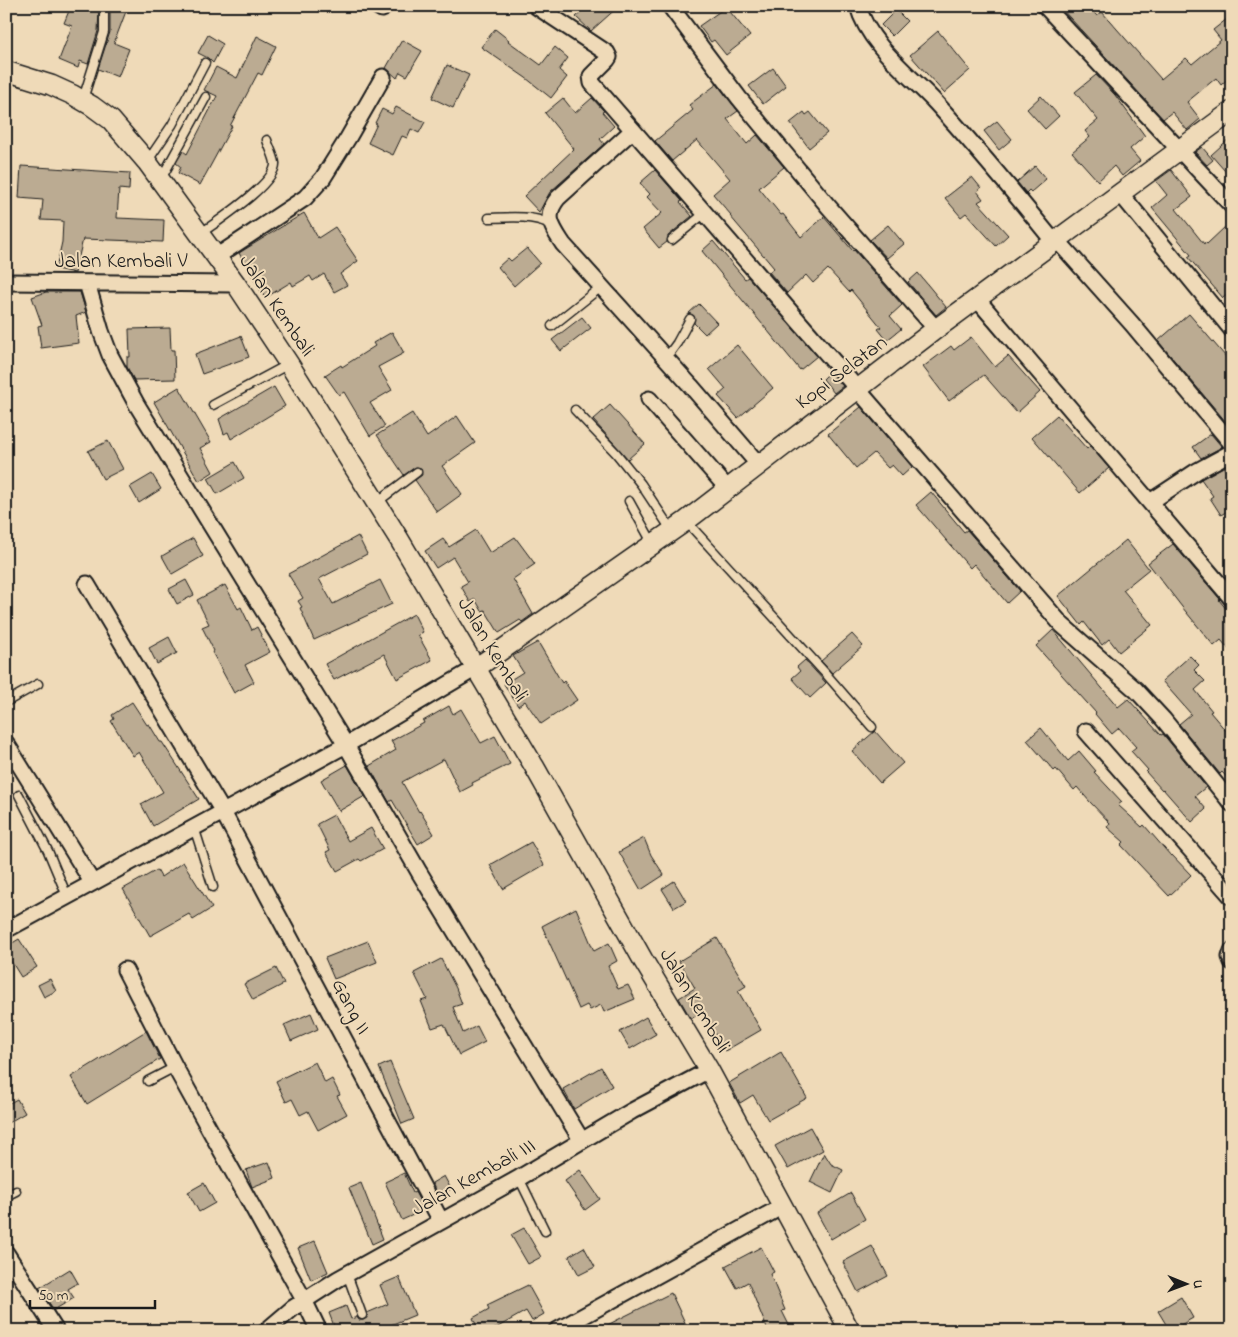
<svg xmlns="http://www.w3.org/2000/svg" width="1238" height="1337" font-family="'Indie Flower',sans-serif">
<rect width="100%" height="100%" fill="#efdab8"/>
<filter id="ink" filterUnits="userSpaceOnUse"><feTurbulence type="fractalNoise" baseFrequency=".02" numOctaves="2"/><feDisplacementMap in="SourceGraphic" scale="10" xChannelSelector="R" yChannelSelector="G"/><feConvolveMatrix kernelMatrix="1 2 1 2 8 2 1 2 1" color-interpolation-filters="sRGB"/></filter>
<g filter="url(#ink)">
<path fill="#bbab92" stroke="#1c1c1c" d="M71 6H128L114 43 129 49 118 77 98 69 110 32V12L106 7H102L99 10 98 31 88 64 80 61 78 68 59 60 72 26 64 23Z
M588 6H619L591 31 576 17Z
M1059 6H1088L1097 16 1102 12 1161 79 1186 58 1192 64 1221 40 1213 30 1232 15V54L1229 50 1226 53 1232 60V75L1221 85 1216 78 1187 102 1200 119 1187 130 1172 112 1163 119Z
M726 7 750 36 726 55 714 40 711 42 699 26Z
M896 10 907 21 892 36 881 25Z
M495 29 509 40 508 41 541 65 555 47 568 58 559 70 567 77 551 98 526 78 481 47Z
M938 31 970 70 944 93 910 55Z
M208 35 223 44 213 63 208 58 198 53Z
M257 36 276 46 262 75 258 73 230 126H232L200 185 178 173 181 167 176 163 183 151 187 154 217 96 204 90 216 67 237 78Z
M402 40 422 51 407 76 400 72 397 78 386 68Z
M447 65 469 75 453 108 432 98Z
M773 68 786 86 763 104 749 86Z
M1096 75 1115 95 1145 136 1130 149 1140 161 1122 176 1114 166 1098 181 1072 152 1090 137 1085 131 1098 120 1075 92Z
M717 84 738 111 727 119 747 144 757 135 784 167 759 188 781 215 783 214 801 237 824 217 853 251 854 250 902 305 890 316 901 329 887 340 878 329 881 327 851 290 849 292 828 269 813 283 806 275 787 293 769 272 774 268 730 216 731 215 713 194 730 179 697 140 672 161 655 141 693 110 689 105Z
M1041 96 1059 116 1045 129 1027 109Z
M563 98 575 113 592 98 604 111 602 112 614 126 600 139 604 144 550 192 539 212 524 196 574 149 545 113Z
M396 107 425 122 419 133 411 129 407 138 402 136 393 155 368 143 377 124 375 123 382 109 392 114Z
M804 112 806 115 810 112 827 133 809 148 790 123Z
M997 121 1012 139 999 150 984 131Z
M1232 136V179L1211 155Z
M1202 147 1213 160 1207 165 1195 152Z
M21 166 130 173 129 190 119 189 117 218 164 220 163 242 83 239 75 273 56 269 62 242 63 221 41 220 43 200 19 198Z
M1035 166 1046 179 1031 192 1029 190 1026 193 1017 182Z
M655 170 682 201 680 202 692 216 668 236 667 242 659 248 643 229 662 213 647 197 650 194 640 183Z
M1171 170 1192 197 1176 209 1204 244 1205 242 1207 244 1225 227 1232 233V291L1223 298 1188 257 1191 255 1152 208 1167 195 1156 181Z
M972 177 981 188 977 191 983 199 978 202 1008 235 996 246 966 213 961 217 945 198Z
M304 213 318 238 335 227 358 261 340 274 347 285 334 292 324 274 313 281 310 276 293 286 291 282 265 298 239 253Z
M888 225 904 244 887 258 870 240Z
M713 241 745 279 748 277 817 356 800 370 702 251Z
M527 248 540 263 514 286 498 267 508 258 511 261Z
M918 273 946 307 936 315 908 282Z
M46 292H80L86 312 76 316 79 343 41 348 38 326 42 325 32 297Z
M699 304 717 323 705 334 694 323V316L689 313Z
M1189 314 1232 364V429L1158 341Z
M582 317 591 328 561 351 552 340Z
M170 328 171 350H174L175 379 134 380 127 367V357H130L129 329Z
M392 332 404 353 378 367 392 390 370 403 385 426 370 436 344 392 339 395 325 375 341 365 342 367 375 346 373 343Z
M241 336 249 357 202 374 195 354Z
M971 337 995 367 1008 356 1040 392 1017 413 984 375 949 401 923 367 951 346 954 350Z
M737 345 773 388 738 418 718 396 726 389 709 369Z
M830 372 843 386 834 393 823 379Z
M179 387 211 442 200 448 213 472 199 481 154 402Z
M274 387 285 406 231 439 228 432 224 434 219 419Z
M610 405 645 444 628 459 593 420Z
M861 407 912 467 902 476 892 465 888 468 874 453 856 468 828 434Z
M412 413 427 437 457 416 475 443 442 466 462 494 437 512 415 480 422 475 421 468 416 467 404 475 377 435Z
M1057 415 1087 449 1090 446 1109 468 1080 493 1032 437Z
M1211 434 1222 447 1201 458 1193 447Z
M108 441 123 469 103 479 88 451Z
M235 462 244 478 217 494 208 478Z
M1223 467 1232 479V508L1221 515 1210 498 1213 496 1201 479Z
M152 474 161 489 139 503 130 487Z
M931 492 964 532 967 530 1020 591 1007 603 974 564 970 568 916 505Z
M476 530 490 553 515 537 535 564 513 579 533 614 522 622 520 620 499 633 485 610 482 611 475 599 470 602 461 586 468 582 453 557 436 568 425 551 443 539 449 547Z
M358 536 367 554 319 579 333 604 380 580 392 604 314 640 300 608 302 607 298 601 303 598 288 574Z
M193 538 203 556 172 574 162 556Z
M1126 540 1149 569 1123 590 1152 625 1119 652 1109 639 1102 645 1084 622 1081 625 1058 596Z
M1173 544 1220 599 1219 600 1232 616V653L1221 640 1214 646 1182 607 1148 563Z
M186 580 194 595 177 604 169 589Z
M225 585 238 609 241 607 252 630 257 627 270 652 245 665 254 682 234 693 212 652 214 651 202 627 209 624 197 600Z
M414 614 423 632 418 635 432 660 397 679 384 654 334 680 325 664Z
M1053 630 1118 707 1128 699 1161 735 1163 734 1206 787 1195 796 1206 809 1192 822 1163 789 1162 790 1146 772 1148 770 1131 751 1136 747 1119 728 1112 734 1095 714 1096 713 1036 646Z
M852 634 863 646 832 673 821 661Z
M169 637 177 653 157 664 149 648Z
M538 642 562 683 564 681 577 700 541 724 525 701 518 706 504 684 523 672 513 656Z
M1190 656 1199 665 1194 670 1205 681 1195 690 1212 711 1210 712 1232 738V783L1222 772 1220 774 1179 724 1191 714 1162 681Z
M805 660 826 683 810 698 792 678 800 671 797 667Z
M132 702 147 725 149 724 160 742H162L199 799 153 826 141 804 163 792 139 752 133 756 111 721 114 719 112 715Z
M449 706 453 714 461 709 481 743 495 736 510 764 472 783 473 785 460 792 444 759 402 782 419 812 420 811 434 834 418 844 392 800 389 802 369 766 396 750 391 741 424 723 423 721Z
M1041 728 1068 761 1079 751 1096 771 1094 772 1122 802 1118 805 1142 827 1144 825 1171 856 1172 855 1191 875 1169 896 1121 845 1124 842 1107 827 1110 823 1090 802 1077 787 1074 790 1056 769 1054 771 1027 740Z
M875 731 903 763 880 783 852 751Z
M347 765 365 796 339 811 321 780Z
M334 815 348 841 371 828 383 849 361 861 359 859 337 871 326 852 330 850 317 824Z
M644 838 651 855 664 875 641 890 619 852Z
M531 842 544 865 503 889 490 865Z
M183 862 212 908 193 920 189 914 150 936 123 889 157 870 161 877Z
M674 881 686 901 674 908 662 889Z
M576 908 594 951 609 943 617 961 608 966 618 989 628 985 635 999 604 1012 601 1005 590 1010 587 1005 579 1009 542 926Z
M717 938 746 986 738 991 761 1030 725 1051 702 1012 691 1019 679 998 695 988 679 961Z
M19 939 37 967 21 977 6 953V947Z
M368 941 377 962 334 979 325 958Z
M441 959 456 988 462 1004 453 1007 463 1033 477 1026 485 1042 459 1055 444 1024 432 1028 421 1001 427 999 414 973Z
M276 968 284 984 253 1000 244 984Z
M50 979 56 991 44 997 38 985Z
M311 1013 318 1029 291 1041 284 1025Z
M646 1017 656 1034 630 1049 620 1032Z
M146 1031 160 1059 87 1104 71 1077Z
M781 1052 807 1098 768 1120 753 1095 740 1103 729 1083Z
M315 1062 325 1083 332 1079 340 1095 337 1096 347 1114 318 1130 308 1111 300 1115 292 1099 286 1102 276 1081Z
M390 1062 414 1119 402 1124 379 1067Z
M601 1067 612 1086 574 1109 563 1089Z
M17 1099 25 1113 6 1124V1105Z
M810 1127 823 1150 788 1169 775 1146Z
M824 1153 831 1164 843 1170 832 1193 810 1182Z
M269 1162 275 1178 252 1187 246 1170Z
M580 1170 600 1199 585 1210 565 1181Z
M404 1173 413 1193 415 1192 422 1205 419 1206 422 1211 402 1220 385 1182Z
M444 1176 451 1189 438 1196 432 1183Z
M204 1183 215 1203 199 1212 188 1192Z
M361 1183 383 1239 372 1244 349 1188Z
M851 1193 865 1219 831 1239 817 1213Z
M524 1228 541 1257 528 1264 511 1235Z
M315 1241 328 1272 311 1280 298 1248Z
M872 1246 888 1276 858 1292 843 1262Z
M584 1247 595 1267 579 1275 569 1256Z
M761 1247 774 1272 770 1274 785 1310 782 1311 792 1331H768L748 1282 737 1288 725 1266Z
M70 1269 78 1283 68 1289 74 1298 54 1310 39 1288Z
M399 1277 415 1315 388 1326 389 1331H328V1328L334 1326 329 1313 346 1306 351 1319 357 1317 359 1320H363L367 1318V1313L388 1304 380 1285Z
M528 1285 544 1314 532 1321 526 1311 491 1331H479L473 1318 489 1309 487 1305Z
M671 1293 689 1331H596L621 1318Z
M1181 1297 1193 1318 1170 1331 1158 1311Z"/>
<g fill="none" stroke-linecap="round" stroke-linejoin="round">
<g stroke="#1c1c1c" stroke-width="11">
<path id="service" d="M83 99 104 32V12
M147 162 172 125 205 63
M161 179 206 97
M489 218C512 217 530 215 551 224
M200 234C216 222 277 183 275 163 274 156 269 147 267 140
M672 240 705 213
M552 326 601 287
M666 358 677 343 690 319
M213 405 289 364
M575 410 616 453 641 484 672 531
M629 501 653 544
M377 502 417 472
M686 521 826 674 872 727
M6 702 38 684
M19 795 48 851 67 896
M194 827 213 887
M148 1081 175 1067
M519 1178 545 1231
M6 1196 16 1191
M347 1274 362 1315"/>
</g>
<g stroke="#1c1c1c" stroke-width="19">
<path id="minor" d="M377 6 382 9
M536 6 607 53 609 57 607 60 591 76 592 83 1062 625 1136 690 1163 719 1232 804
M670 6 739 98 828 206 936 329
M858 6C868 44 910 75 936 103 977 148 1016 195 1054 242
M1045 6 1232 206
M633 130 558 198C543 216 552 227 563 244L691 386 759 465
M1120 193 1232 330
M1057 240 1132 324 1232 444
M216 257 305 198 323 178 348 138 383 77
M6 282 236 284
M87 283 101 331 110 355 137 405 346 745 419 872 582 1141
M977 299 1232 599
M649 399 728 489
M1150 502 1197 471 1232 452
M87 584 223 812 441 1221
M1086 731 1232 897
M6 743 92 882
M6 930 346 745 476 668
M1232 951 1230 957 1232 962
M125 970 175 1067 304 1300 319 1331
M6 1253 56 1331
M266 1331 293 1308 338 1279 519 1178 632 1111 709 1070
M556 1331 783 1206"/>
</g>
<g stroke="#1c1c1c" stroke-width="22">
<path id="tertiary" d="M6 71 51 85 73 95 92 106 111 120 147 162 236 284 289 364 399 539 534 766 643 960 709 1070 850 1331
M476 668 686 521 936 329 1232 111"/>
</g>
<use href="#service" stroke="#efdab8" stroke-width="8"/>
<use href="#minor" stroke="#efdab8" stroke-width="15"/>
<use href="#tertiary" stroke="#efdab8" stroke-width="19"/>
</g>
</g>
<g text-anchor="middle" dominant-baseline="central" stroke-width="4" stroke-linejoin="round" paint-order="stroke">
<g font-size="21" fill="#1c1c1c" stroke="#efdab8">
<text x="121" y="262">Jalan Kembali V</text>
<text transform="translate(276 306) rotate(56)">Jalan Kembali</text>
<text transform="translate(842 373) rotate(-37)">Kopi Selatan</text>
<text transform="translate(492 650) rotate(59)">Jalan Kembali</text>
<text transform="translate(694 1001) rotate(59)">Jalan Kembali</text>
<text transform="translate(350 1007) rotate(62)">Gang II</text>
<text transform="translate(474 1178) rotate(-29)">Jalan Kembali III</text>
</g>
</g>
<rect width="1238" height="1337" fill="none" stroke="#efdab8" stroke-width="25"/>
<rect x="12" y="12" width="1213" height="1312" fill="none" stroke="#1c1c1c" stroke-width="2" filter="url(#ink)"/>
<g transform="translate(1186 1284) rotate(91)" stroke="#efdab8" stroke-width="4" paint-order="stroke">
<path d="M0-4L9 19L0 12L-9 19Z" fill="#1c1c1c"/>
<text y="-8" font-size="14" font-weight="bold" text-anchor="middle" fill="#1c1c1c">U</text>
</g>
<path d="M30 1300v8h125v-8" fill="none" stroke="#1c1c1c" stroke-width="2.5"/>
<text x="38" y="1300" font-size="15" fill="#1c1c1c" stroke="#efdab8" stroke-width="4" paint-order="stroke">50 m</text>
</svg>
